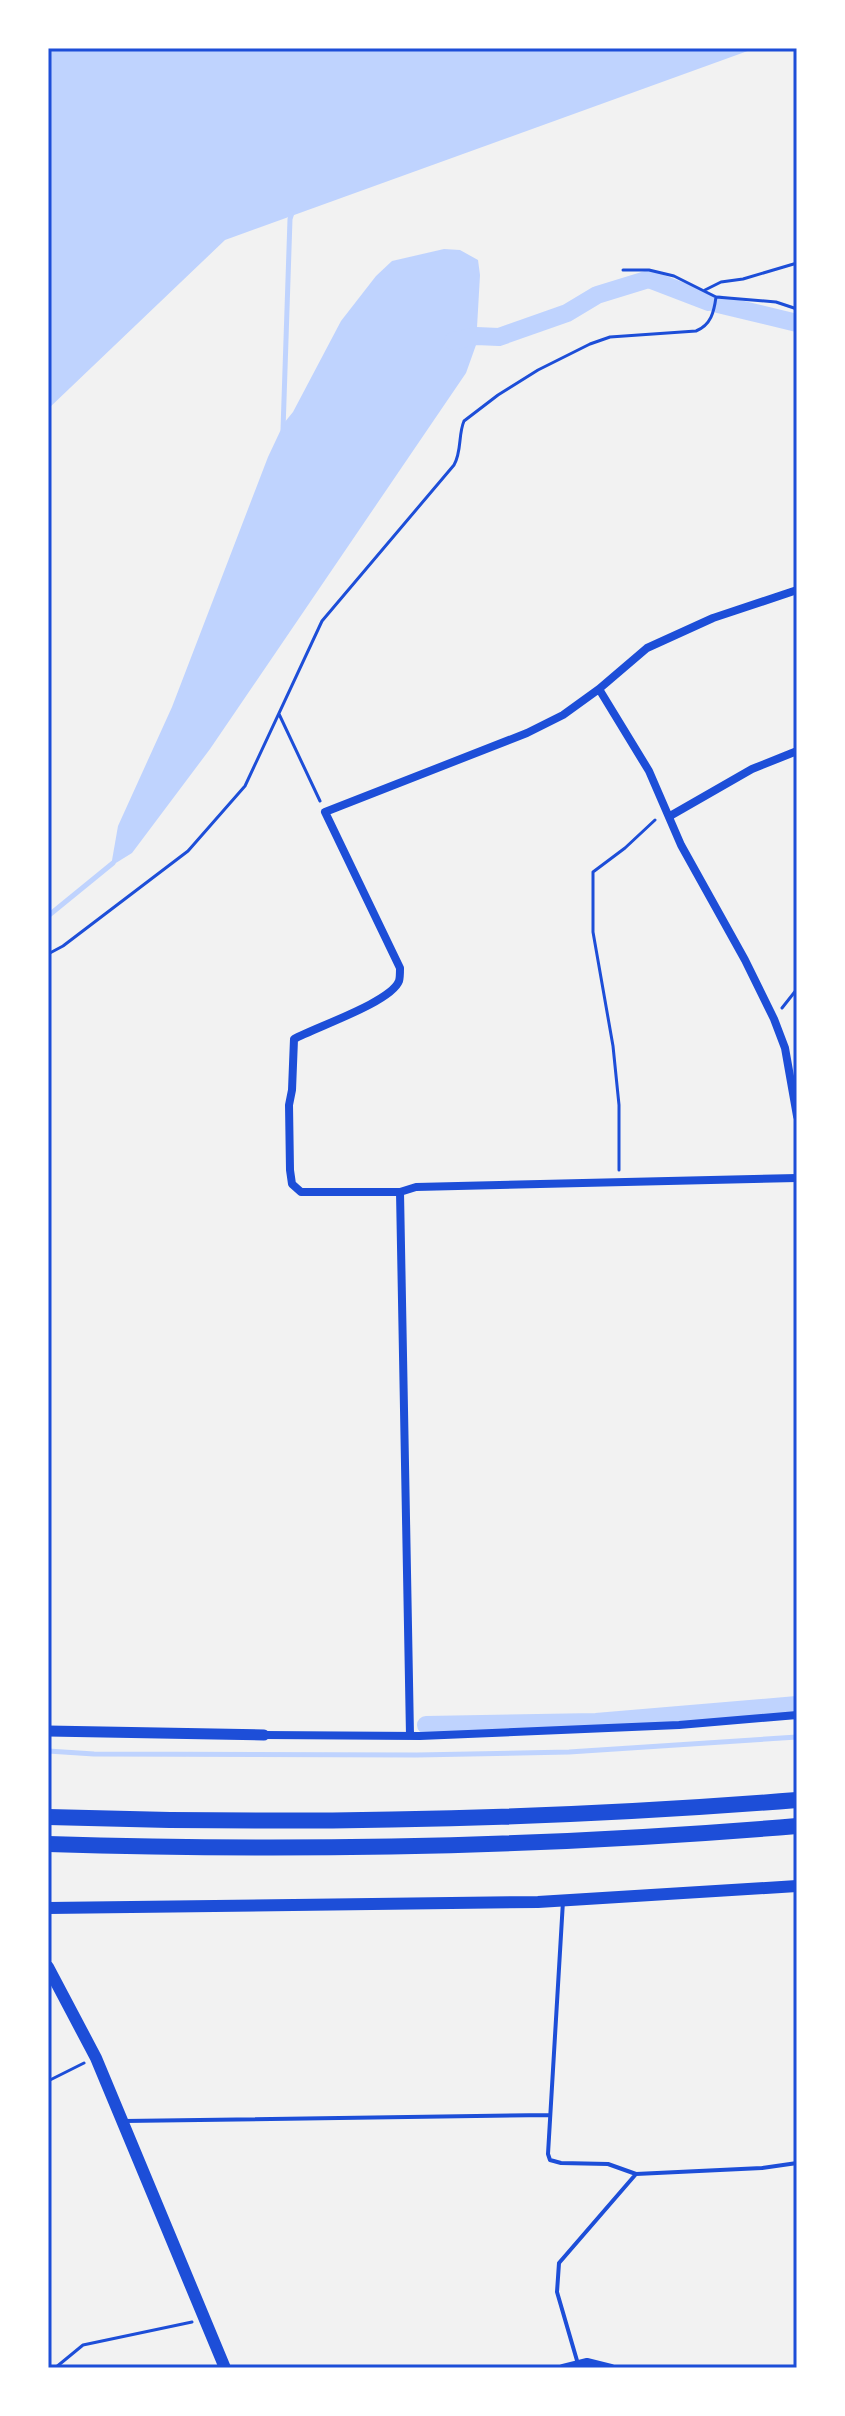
<svg xmlns="http://www.w3.org/2000/svg" width="845" height="2416" font-family="'Sofia Sans Condensed',sans-serif">
<rect width="100%" height="100%" fill="#f2f2f2"/>
<path fill="#bfd3fe" d="M48 48H756L225 240 48 409Z
M444 249 460 250 478 260 480 275 476 345 466 373 210 749 132 853 111 866 118 826 172 707 268 457 284 423 293 412 341 321 376 276 392 261Z"/>
<g fill="none" stroke-linecap="round" stroke-linejoin="round">
<path stroke="#bfd3fe" stroke-width="5" d="M283 430 290 219 292 213
M48 916 113 863
M48 1751 94 1754 417 1755 569 1752 797 1737"/>
<path stroke="#bfd3fe" stroke-width="18" d="M718 304 797 323
M453 341 476 336 499 337 567 313 597 295 649 279 709 302
M426 1725 596 1722 797 1705"/>
<path stroke="#1d4ed8" stroke-width="3" d="M623 270H649L674 276 716 297 776 302 797 309
M705 290 721 282 743 279 797 263
M279 714 320 801
M48 954 63 946 188 851 245 786 322 621 454 465C462 451 458 435 464 421L498 395 538 370 590 344 610 337 696 331C711 325 714 312 716 297
M782 1008 797 989
M619 1170V1105L613 1046 593 932V872L625 848 655 820
M48 2081 84 2063
M55 2368 83 2345 192 2322"/>
<path stroke="#1d4ed8" stroke-width="4" d="M563 1901 548 2154 550 2160 561 2163 608 2164 636 2174 762 2168 797 2163
M124 2121 550 2115
M578 2364 557 2292 559 2263 636 2174"/>
<path stroke="#1d4ed8" stroke-width="8" d="M797 590 713 618 647 648 599 689 563 715 527 733 325 812 400 968C400 971 400 978 399 981 391 1002 316 1027 294 1039L292 1090 289 1105 290 1170 292 1184 301 1192H400L416 1187 797 1178
M599 689 649 771 681 845 745 960 774 1019 785 1048 797 1116
M670 816 752 769 797 751
M400 1192 410 1735
M264 1735 420 1736 679 1725 797 1715
M563 2368 587 2362 611 2368"/>
<path stroke="#1d4ed8" stroke-width="11" d="M48 1731 264 1735"/>
<path stroke="#1d4ed8" stroke-width="12" d="M48 1908 538 1902 797 1886
M48 1967 96 2058 225 2368"/>
<path stroke="#1d4ed8" stroke-width="16" d="M48 1817C298 1825 547 1820 797 1800
M48 1844C298 1852 548 1847 797 1826"/>
</g>
<rect width="845" height="2416" fill="none" stroke="#ffffff" stroke-width="100"/>
<rect x="50" y="50" width="745" height="2316" fill="none" stroke="#1d4ed8" stroke-width="3"/>
</svg>
